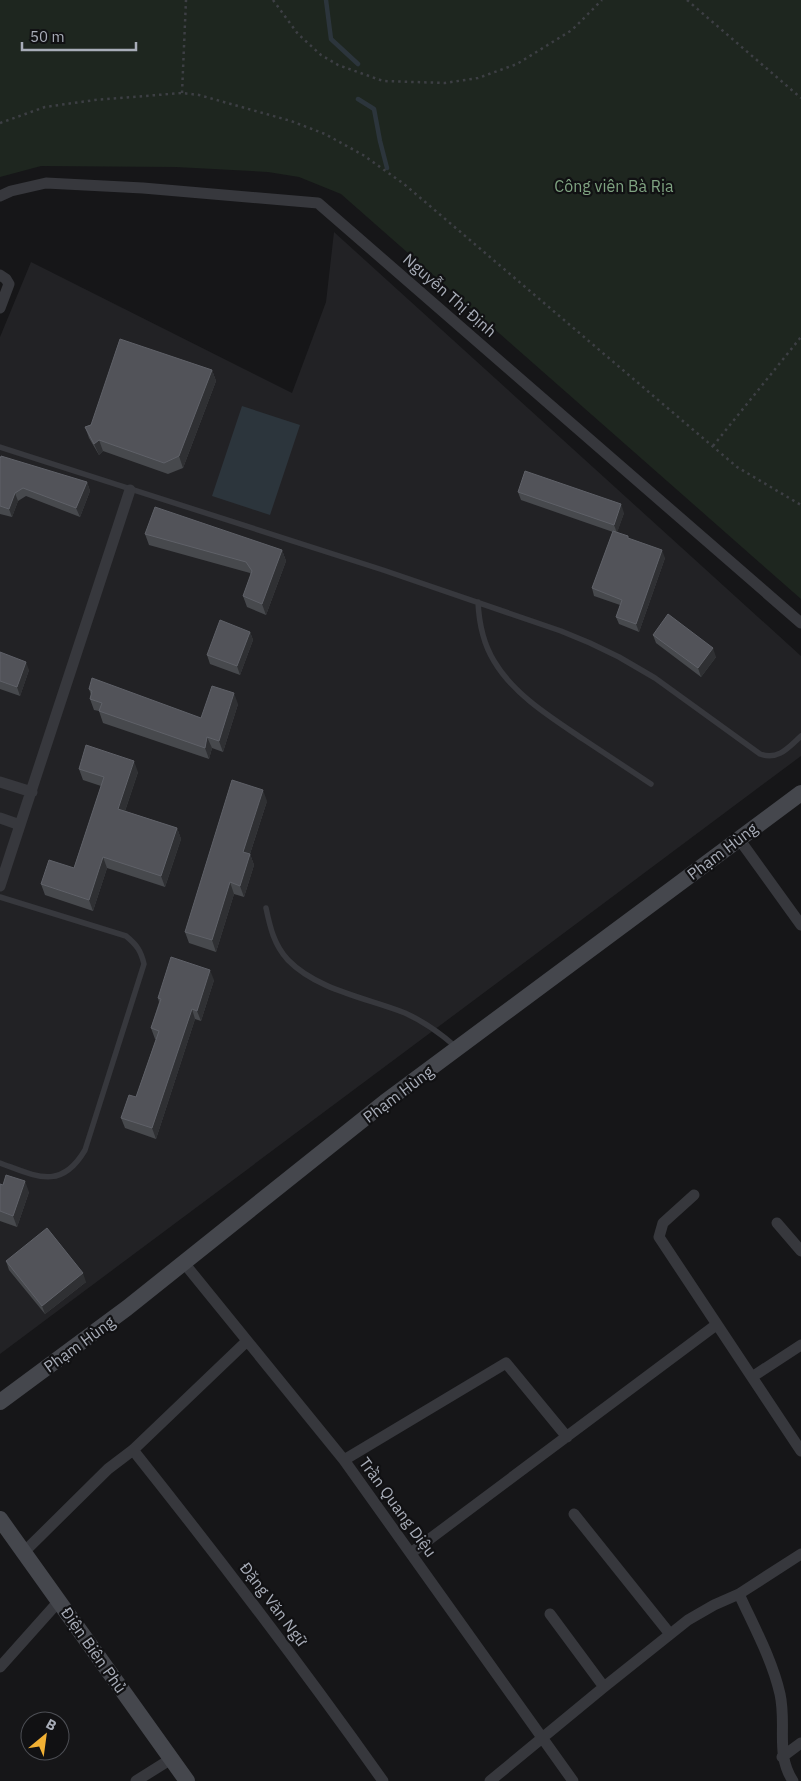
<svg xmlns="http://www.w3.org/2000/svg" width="801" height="1781" font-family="'IBM Plex Sans',sans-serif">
<rect width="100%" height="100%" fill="#161618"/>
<path fill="#222225" d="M334 232 801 656V756L0 1354V337L31 262 292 393 326 302Z"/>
<path fill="#1e261f" d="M0 0H801V599L341 194 299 177 268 172 176 167 41 166 0 177Z"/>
<path fill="#2c353c" d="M242 406 300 425 270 515 212 496Z"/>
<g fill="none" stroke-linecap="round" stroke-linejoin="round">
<path stroke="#2c353c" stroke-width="4.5" d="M326 0 331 39 358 64
M358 99 374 109 380 141 387 168"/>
<path stroke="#3d3f44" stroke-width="2.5" stroke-dasharray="2.5 4" stroke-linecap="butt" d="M273 0 298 34 321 55 338 65 383 81 445 83 478 78 517 64 572 30 602 0
M687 0 801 98
M182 93 186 0
M0 123 45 107 95 100 182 93 199 95 291 121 325 134 363 155 404 184 737 467 801 505
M713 446 801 337"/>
<path stroke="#37383d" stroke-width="5.5" d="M0 447 383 570 561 631 590 643 619 657 655 678 760 754C778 761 789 747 801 736
M478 602C479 623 483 643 494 661 514 695 552 718 583 739 606 754 628 769 651 784
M0 897 126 936C137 945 141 951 144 964L85 1150C61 1191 36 1176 0 1163
M266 908C270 927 274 945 288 960 317 990 367 998 405 1013 423 1021 440 1033 456 1047"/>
<path stroke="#37383d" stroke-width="11" d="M0 196 11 191 46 183 143 188 318 203 801 623
M0 275 6 279 9 284 0 308
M0 782 32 792
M0 818 20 825
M739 839 801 925
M0 886 130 490
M694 1195 663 1223 659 1237 801 1451
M777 1223 801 1251
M184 1263 344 1460 573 1781
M752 1377 801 1345
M133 1450C219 1558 303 1668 383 1781
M344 1460 506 1363 567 1437
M574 1514 670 1634
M24 1552 108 1469 133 1450 247 1341
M411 1553 716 1325
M739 1594C754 1627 772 1659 780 1694 787 1726 775 1754 793 1781
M550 1614 604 1687
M0 1667 59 1601
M782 1757 801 1743
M136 1781 171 1759
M490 1781 604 1687 688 1620 714 1605 739 1594 801 1554"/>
<path stroke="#45474d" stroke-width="16" d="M0 1402 127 1308 385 1102 801 793
M0 1519 187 1781"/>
</g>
<path fill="#47494d" d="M212 370 216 381 183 468 168 474 103 451 99 455 89 438 85 427Z
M0 459 87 482 90 491 80 517 26 496 18 501 12 517 0 514Z
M518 492 624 513 617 532 665 558 639 632 619 624 616 617 620 605 594 596 592 588 613 532 521 500Z
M145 534 282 550 286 561 266 615 247 607 243 596 251 575 250 573 149 545Z
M250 632 253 640 240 675 210 664 207 655Z
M653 635 716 657 701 677 656 643Z
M0 652 29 670 20 696 0 689Z
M89 689 201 718 238 704 223 752 212 748 209 759 103 723 99 711 94 710 90 699 91 695Z
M79 769 138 772 125 811 177 828 181 839 165 887 107 868 93 911 45 895 41 884 74 868 101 786 83 780Z
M267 801 250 854 254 865 244 897 234 894 216 952 189 943 185 932Z
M214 980 201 1021 195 1019 156 1139 125 1128 121 1118 136 1097 156 1039H155L151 1028 159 1002 158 998Z
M0 1184 29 1192 17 1227 0 1221Z
M6 1261 86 1282 45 1314 9 1270Z"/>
<path fill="#2f3033" d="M212 370 216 381 183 468 179 456Z
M99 440 103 451 99 455 94 444Z
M87 482 90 491 80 517 76 508Z
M15 493 18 501 12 517 9 509Z
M621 504 624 513 617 533 614 525Z
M282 550 286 561 266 615 262 604Z
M662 550 665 558 639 632 636 624Z
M250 632 253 640 240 675 237 666Z
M713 648 716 657 701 677 698 668Z
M26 662 29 670 20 696 17 687Z
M234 693 238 704 223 752 219 741Z
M207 737 212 748 209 759 205 748Z
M134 761 138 772 122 820 118 809Z
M263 790 267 801 247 863 243 852Z
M177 828 181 839 165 887 161 876Z
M250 854 254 865 244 897 240 886Z
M103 857 107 868 93 911 89 900Z
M230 882 234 894 216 952 212 940Z
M210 970 214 980 201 1021 197 1011Z
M192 1009 195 1019 156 1139 152 1128Z
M25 1181 29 1192 17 1227 13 1216Z
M83 1273 86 1282 45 1314 42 1306Z"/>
<path fill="#525359" stroke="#5f6168" d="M120 339 212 370 179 456 164 463 99 440 94 444 85 427 91 425Z
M1 456 87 482 76 508 23 488 15 493 9 509 0 506V459Z
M525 471 621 504 614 525 518 492Z
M155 507 282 550 262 604 243 596 252 571 246 562 145 534Z
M613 531 628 536V538L662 550 636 624 616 617 622 600 592 588Z
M668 614 713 648 698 668 653 635Z
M220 620 250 632 237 666 207 655Z
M0 652 26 662 17 687 0 681Z
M92 678 201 718 212 686 234 693 219 741 207 737 205 748 99 711 102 703 90 699 92 691 89 689Z
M86 745 134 761 118 809 177 828 161 876 103 857 89 900 41 884 49 860 74 868 104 777 79 769Z
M232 780 263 790 243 852 250 854 240 886 230 882 212 940 185 932Z
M171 957 210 970 197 1011 192 1009 152 1128 121 1118 129 1095 136 1097 159 1031 151 1028 161 999 158 998Z
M6 1175 25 1181 13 1216 0 1211V1184L3 1185Z
M47 1228 83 1273 42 1306 6 1261Z"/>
<g text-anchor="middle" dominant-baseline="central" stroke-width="4.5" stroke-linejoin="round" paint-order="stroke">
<g font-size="16" fill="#7fa381" stroke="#111113">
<text x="614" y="186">Công viên Bà Rịa</text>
</g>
<g font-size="16" fill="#a8adb8" stroke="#111113">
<text transform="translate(450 295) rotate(41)">Nguyễn Thị Định</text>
<text transform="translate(722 851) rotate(-37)">Phạm Hùng</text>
<text transform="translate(398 1094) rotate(-37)">Phạm Hùng</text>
<text transform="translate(79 1344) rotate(-36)">Phạm Hùng</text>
<text transform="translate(398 1507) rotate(54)">Trần Quang Diệu</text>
<text transform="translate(274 1604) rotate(53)">Đặng Văn Ngữ</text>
<text transform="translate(94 1650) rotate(55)">Điện Biên Phủ</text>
</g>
</g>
<g transform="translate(45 1736) rotate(29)"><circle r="24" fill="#111113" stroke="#4d4f55"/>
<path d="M0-4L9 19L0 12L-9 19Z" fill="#f2b134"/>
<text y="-8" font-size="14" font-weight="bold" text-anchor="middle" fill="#a8adb8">B</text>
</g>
<path d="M22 42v8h114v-8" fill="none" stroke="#a8adb8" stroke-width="2.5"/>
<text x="30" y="42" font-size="15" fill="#a8adb8" stroke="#111113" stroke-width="4" paint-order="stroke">50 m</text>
</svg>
